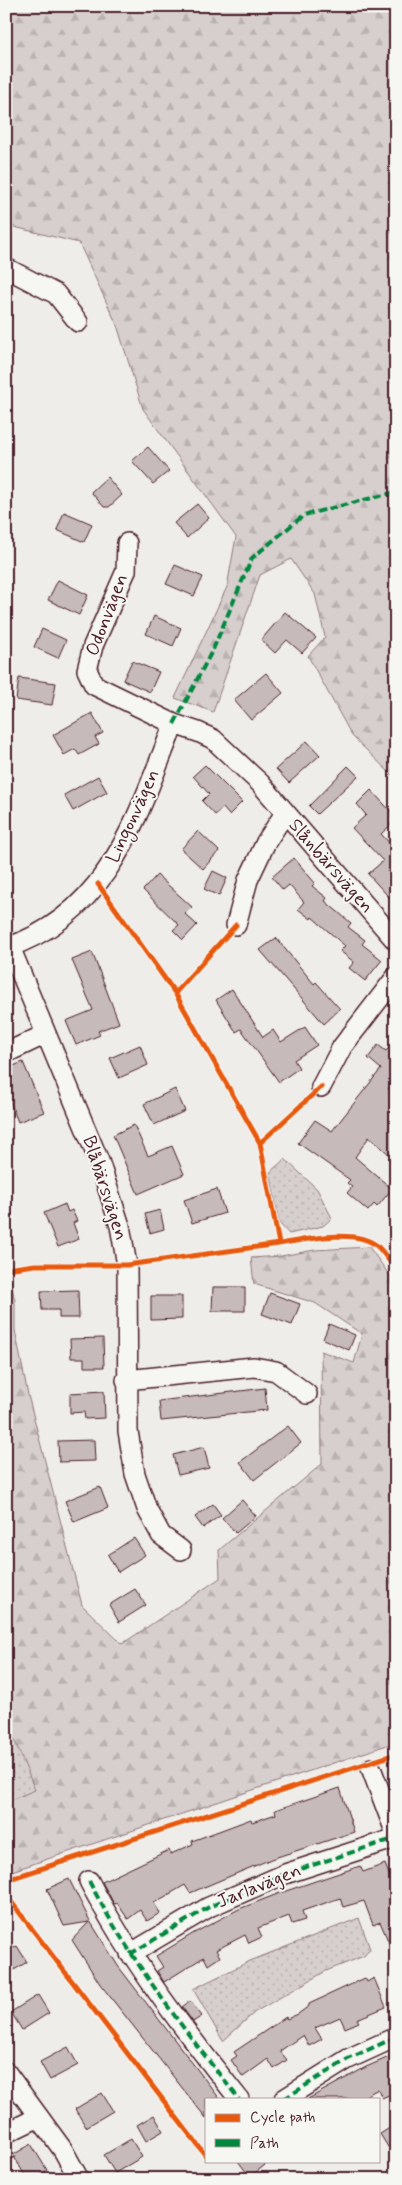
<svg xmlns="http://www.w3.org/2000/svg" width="402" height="2185" font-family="Mynerve,sans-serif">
<defs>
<pattern id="forest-firs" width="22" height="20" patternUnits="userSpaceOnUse" patternTransform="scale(1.25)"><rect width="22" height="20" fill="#d7cfce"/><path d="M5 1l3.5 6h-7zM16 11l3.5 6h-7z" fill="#bab1b1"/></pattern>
<pattern id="park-dots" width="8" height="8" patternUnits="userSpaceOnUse" patternTransform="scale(1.25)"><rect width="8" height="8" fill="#d7cfce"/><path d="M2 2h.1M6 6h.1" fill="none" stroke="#bab1b1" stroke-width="1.8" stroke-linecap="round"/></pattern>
</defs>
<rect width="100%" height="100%" fill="#efedea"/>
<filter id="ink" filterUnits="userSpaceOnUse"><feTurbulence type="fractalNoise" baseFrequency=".02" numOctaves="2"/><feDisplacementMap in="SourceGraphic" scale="10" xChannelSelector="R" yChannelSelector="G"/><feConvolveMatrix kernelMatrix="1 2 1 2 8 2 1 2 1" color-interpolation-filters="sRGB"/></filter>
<g filter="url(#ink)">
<path fill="url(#forest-firs)" stroke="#90777c" d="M6 6H396V779L352 736 308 656 325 637 315 594 291 559 260 575 213 712 175 698 227 587 236 537 143 409 117 325 79 243 6 225Z
M369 1247 396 1284V1742L6 1873V1259L15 1301V1330L28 1395 82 1605 122 1644 220 1578 219 1550 322 1464 321 1351 354 1363 362 1334 315 1303 254 1284 251 1258 281 1256 315 1250Z"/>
<path fill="url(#park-dots)" stroke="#90777c" d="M285 1159 317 1189 332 1218 323 1226 289 1234 279 1223 270 1172Z
M6 1719 35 1790 6 1802Z
M359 1918 370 1949 364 1956 326 1971 255 2012 223 2041 193 1989 250 1961Z"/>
<path fill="#c6babb" stroke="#4a1f2b" d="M148 447 169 471 153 484 132 461Z
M107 477 122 495 109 507H104L91 492Z
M197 504 209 518 187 538 174 523Z
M64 512 92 524 84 542 57 530Z
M175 565 203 577 194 596 166 584Z
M58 580 88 595 79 615 48 600Z
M285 612 316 638 302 653 287 640 275 653 261 640Z
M154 616 181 628 173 646 146 634Z
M42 629 66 640 58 658 34 647Z
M132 661 159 672 150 692 123 680Z
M266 673 283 693 251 720 234 700Z
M19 678 56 683 52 705 16 700Z
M92 713 103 733 95 737 99 744 79 755 75 749 64 755 53 735Z
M307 741 320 755 289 783 276 769Z
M205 765 242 802 229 815 223 808 215 815 202 801 209 794 193 776Z
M348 766 358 776 317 814 309 806Z
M98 776 107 792 73 811 64 795Z
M371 790 396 817V820L381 834 396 850V905L368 874 383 861 352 828 366 815 357 804Z
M198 831 219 851 203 869 181 849Z
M294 858 315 883 312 886 327 898 325 901 351 923 348 927 365 940 362 944 382 960 365 981 349 968 354 962 340 951 345 946 312 917 311 919 298 909 304 902 289 885 283 890 272 877Z
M213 871 227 878 219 896 204 889Z
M157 875 192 907 185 914 197 925 183 940 173 930 179 925 143 890Z
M276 938 314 984 316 982 340 1009 324 1024 260 950Z
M92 952 119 1023 98 1031 100 1035 76 1045 66 1021 93 1010 72 960Z
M232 989 263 1037 273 1030 281 1042 305 1027 317 1045 294 1060 299 1068 279 1082 241 1029 236 1032 216 1000Z
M396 1040V1079L388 1089 396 1095V1160L369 1137 355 1157 392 1189 377 1207 374 1204 368 1211 347 1193 352 1187 347 1183 350 1180 298 1143 315 1120 332 1131 381 1069 368 1058 378 1045 386 1051Z
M140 1045 148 1065 119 1078 110 1058Z
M23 1062 44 1112 18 1122 6 1091V1069Z
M175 1089 185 1111 154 1125 144 1104Z
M134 1125 148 1156 172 1146 184 1174 138 1194 113 1135Z
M217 1189 225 1213 192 1223 184 1200Z
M65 1204 68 1212 72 1210 77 1221 73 1223 79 1239 58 1247 44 1213Z
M160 1210 164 1229 150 1233 145 1214Z
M213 1287H245V1311H212Z
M78 1290 79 1318H59V1310H42L41 1291Z
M270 1293 300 1304 292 1325 262 1314Z
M151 1296H182V1319L151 1320Z
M329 1324 355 1335 349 1350 323 1339Z
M103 1338 104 1367H84V1358H71L70 1339Z
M265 1388 267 1410 161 1421 159 1401Z
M104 1391 105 1418 85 1419 84 1412 70 1413V1393Z
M288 1426 301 1443 254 1480 240 1462Z
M94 1440 95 1461 59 1462 58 1441Z
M204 1447 209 1468 178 1475 173 1455Z
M100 1487 108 1508 74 1522 65 1501Z
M242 1500 256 1516 236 1533 222 1518Z
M213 1504 221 1515 203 1528 195 1517Z
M134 1538 145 1555 118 1572 108 1555Z
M135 1589 146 1605 119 1622 109 1605Z
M340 1788 354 1832 271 1859 190 1893 185 1885 154 1903 160 1913 147 1921 140 1910 128 1919 117 1903 114 1904 102 1882 169 1850 171 1854 193 1844 192 1841 251 1819 252 1822 276 1814 275 1810Z
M385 1864 396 1892V1959L380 1922 373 1925 364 1901 343 1907 340 1898 302 1911 305 1920 292 1924 289 1916 258 1928 262 1937 249 1943 245 1935 216 1950 220 1957 208 1965 204 1957 164 1982 157 1971 163 1967 156 1956 194 1933 239 1909 280 1893 360 1866 363 1872Z
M69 1879 90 1921 118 1966 220 2099H206V2118L100 1984 72 1940 89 1922 64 1926 47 1889Z
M17 1946 27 1962 6 1975V1952Z
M365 1978 367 1982 374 1978 386 2007 357 2019 359 2022 345 2028 340 2017 315 2028 322 2039 309 2046 303 2035 280 2051 287 2060 274 2069 268 2059 243 2077 231 2060 237 2056 234 2052 286 2017 287 2019 298 2014 309 2006V2004Z
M38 1995 49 2013 22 2030 11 2012Z
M190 2001 202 2016 193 2022 182 2007Z
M68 2047 78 2065 50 2080 40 2062Z
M396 2054V2092L382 2098 378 2089 360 2099H308L366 2067Z
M102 2093 113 2111 86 2127 75 2109Z
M154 2115 163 2131 146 2141 137 2125Z
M396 2124V2143L388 2147 380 2134Z
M131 2139 142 2157 115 2173 104 2155Z
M31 2144 47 2170 34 2179H27L13 2155Z
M238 2161H270L250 2177Z"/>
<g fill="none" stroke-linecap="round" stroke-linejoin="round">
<g stroke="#4a1f2b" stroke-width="22">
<path id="minor" d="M6 268 56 294 78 322
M127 543 126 571 93 646 87 670 94 685 174 724 198 732 213 739 260 783 396 941
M236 925 248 880 266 842 285 813
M10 947 99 1161 120 1226 127 1265 128 1431 135 1474 147 1509 161 1535 181 1550
M6 948C111 913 137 815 174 724
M6 1053 46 1034
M321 1087 342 1047 396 977
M126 1380 254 1367 276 1371 307 1394
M371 1768 396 1834
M89 1881C130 1960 184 2030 239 2099
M130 1954 209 1907 285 1874 396 1838
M6 2072 63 2150 79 2179
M284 2099 348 2059 396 2037
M6 2133 39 2117"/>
</g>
<use href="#minor" stroke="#f6f6f2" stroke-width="19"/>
<path stroke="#00873e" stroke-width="4" stroke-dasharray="8 4" stroke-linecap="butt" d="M174 724 214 647 252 558 304 515 396 492
M6 1053H7
M89 1881C130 1960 184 2030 239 2099
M130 1954 209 1907 285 1874 396 1838
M284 2099 348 2059 396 2037"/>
<g stroke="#f6f6f2" stroke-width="8">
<path id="cycleway" d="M98 884 175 993 260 1143 279 1244C304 1240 354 1228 376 1245 383 1251 390 1262 396 1270
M175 993 236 925
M260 1143 321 1087
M6 1269 35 1265H127L279 1244
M6 1880 396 1754
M6 1895 206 2156"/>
</g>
<use href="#cycleway" stroke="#e8590c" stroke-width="5"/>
</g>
</g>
<g text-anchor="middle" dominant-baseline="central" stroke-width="4" stroke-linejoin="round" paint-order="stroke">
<g font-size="19" fill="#4a1f2b" stroke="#f6f6f2">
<text transform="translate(107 615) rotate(-69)">Odonvägen</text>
<text transform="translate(133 816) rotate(-65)">Lingonvägen</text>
<text transform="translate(331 866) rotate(49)">Slånbärsvägen</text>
<text transform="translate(105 1188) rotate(72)">Blåbärsvägen</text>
<text transform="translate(259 1886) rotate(-22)">Jarlavägen</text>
</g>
</g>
<rect width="402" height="2185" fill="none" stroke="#f6f6f2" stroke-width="25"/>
<rect x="12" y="12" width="377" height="2160" fill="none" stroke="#4a1f2b" stroke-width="2" filter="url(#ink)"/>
<rect x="205" y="2098" width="175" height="65" fill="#f6f6f2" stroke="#b1a0a2"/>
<rect x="215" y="2114" width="25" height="8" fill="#e8590c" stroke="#b1a0a2"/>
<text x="250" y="2122" font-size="15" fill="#4a1f2b">Cycle path</text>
<rect x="215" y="2139" width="25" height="8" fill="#00873e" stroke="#b1a0a2"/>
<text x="250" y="2148" font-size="15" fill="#4a1f2b">Path</text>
</svg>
